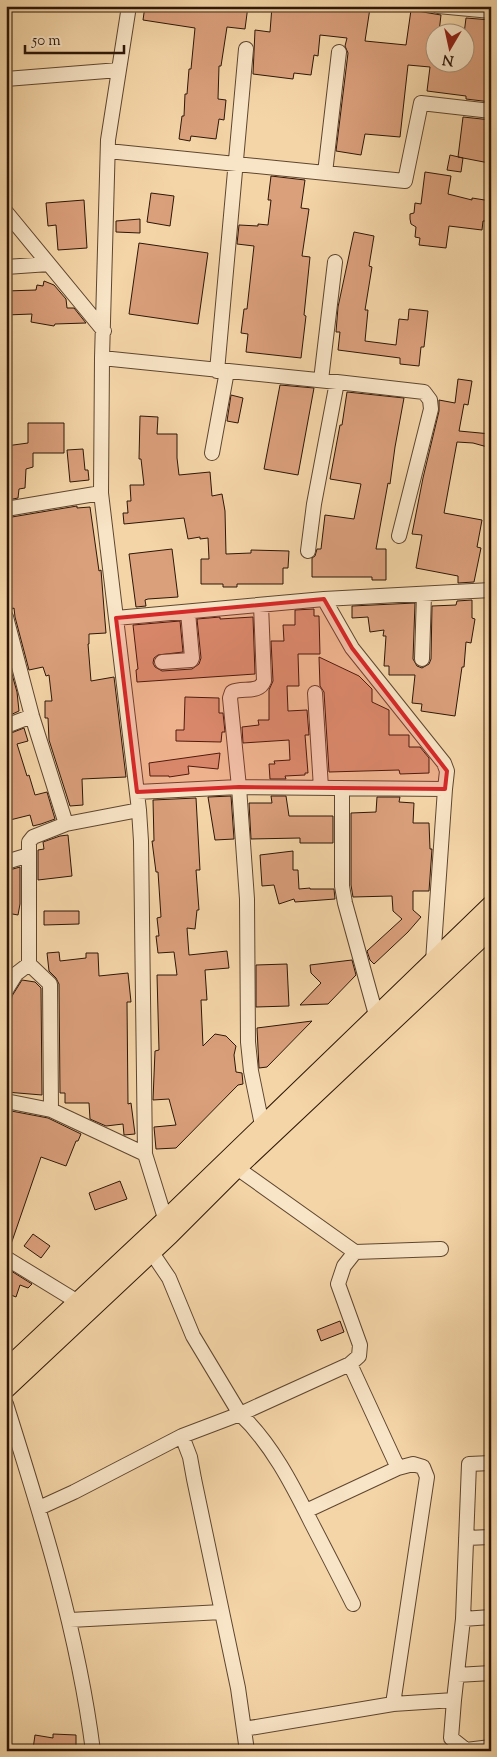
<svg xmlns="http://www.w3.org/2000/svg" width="497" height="1757" font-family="'Sorts Mill Goudy',serif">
<rect width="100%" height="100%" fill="#f4d5a7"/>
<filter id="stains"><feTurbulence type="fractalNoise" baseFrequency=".004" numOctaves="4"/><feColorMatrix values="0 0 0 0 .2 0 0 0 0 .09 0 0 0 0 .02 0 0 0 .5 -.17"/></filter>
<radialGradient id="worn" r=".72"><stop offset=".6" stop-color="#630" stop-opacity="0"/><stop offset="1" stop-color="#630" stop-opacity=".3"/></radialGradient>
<path fill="#da9f7b" stroke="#2d1708" d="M145 6H248L245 29 227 27 221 66H219L218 99 226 100 224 120 219 119 216 139 191 136 190 141 179 139 182 116H184L185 94H187L189 69H191L195 28 143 20Z
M272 6H356L370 8 365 41 406 45 411 10 441 15 439 32H434V62H464V34L466 18 491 20V102L466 99V96L427 91 430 67 408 65 400 137 365 134 361 155 336 151 348 53 345 46 347 38 320 35 318 56 314 55 311 75 294 73 293 79 253 74 255 30 270 32Z
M463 117 491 120V147L489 163 458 157Z
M450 155 463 158 461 172 447 170Z
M425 172 451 176 448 194 472 200V198L491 201 488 221H483L482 230 449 226 446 248 419 245 420 238 415 237 416 227 411 224 410 219V214L414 213 415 203 421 204Z
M271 176 305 180 301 208 309 209 302 256 310 257 304 315 306 316 301 358 246 352 248 334 241 333 244 309H247L254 246 237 244 239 225 258 226V224L268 225 271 200H268Z
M151 193 174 196 170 226 147 222Z
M84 200 87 248 58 250 56 225 48 226 46 203Z
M140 219V233L116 232V221Z
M354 232 374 236 369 266 372 267 365 310H368L365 341 396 345 399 319 408 320 409 309 428 311 424 347H421L419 366 400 364V358L338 350 340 332H336L338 307Z
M139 243 208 253 198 324 129 314Z
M44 281 54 285 66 299 67 308H74L86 323 55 324 54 326 31 322 32 314 6 315V291L36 290 37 285 43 286Z
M458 379 472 381 468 405 464 404 459 431 491 434V448L473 443 457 442 444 513 482 520 477 547 481 548 474 582 458 583V576L416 568 422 535 412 534 423 478 439 411V400L455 403Z
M280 385 314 388 298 475 264 469Z
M347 392 404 398 395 447 390 484 388 483 376 549H386V580H372V577H312V558L315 556 317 549H321L325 515 354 519 361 484 330 479 340 425H342Z
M231 395 243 398 238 423 227 421Z
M140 416 158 417 157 434H177V458L179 475 210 472 212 496 222 494 225 511 226 554 251 553V550L289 551 288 568H283V584H237V587H223V584H201V559H209L208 538 200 539V537L188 539 184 518 124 524 123 513H128L127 501H131L130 485H144L141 459H139Z
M28 423H64V453H33V467L26 469 25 488 19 489 18 498 8 500 6 487V446L28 443Z
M83 449 85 470H88L89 480 70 482 67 450Z
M77 506V508L90 507 99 571 101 570 104 609 106 633 89 634V644H88L91 681 114 677 126 777 82 779 83 805 70 806 49 740 48 718H45V701H52L49 675 46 676 43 667 29 670 15 617 14 608 12 609 6 572V518Z
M172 549 178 597 148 599 145 600 146 606 136 607 129 554Z
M472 600V618L475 619 471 643 466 642 464 667H462L455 716 421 711 422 704 412 703 415 675H389V666H384L386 636H383L384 630 370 632 368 617 352 618V606L415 603 413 659 417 666 422 668 429 664 431 659 432 606 456 605 457 601Z
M314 609V616H319L320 654H298L299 686H287L288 711 307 710 309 735H305L308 773H305V775L285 776 286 779H270L269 764H275L274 761 290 760 289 740 243 743 242 727 259 725 258 720H269V690L273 681 271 641H284L283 625H295V610Z
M220 617V619L253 617 255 674 137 682 136 670 138 669 133 625 180 621 183 652 158 655 154 658 153 663 155 667 162 671 192 669 199 664 201 658 197 619Z
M6 653 17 692 19 711 6 717Z
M319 657 359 676 372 689V702L389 710V735H409V747H420L429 758V773L400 774 399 770 329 772 324 692 320 686Z
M185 697 219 698V713H223L225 732H222L221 742 176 741V730H184Z
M24 728 28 741 17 744 27 776 29 775 35 795 47 792 55 819 41 824 33 826 30 815 6 821V735Z
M220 753 218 769 188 766 189 774 169 777V776H150L149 763Z
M231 796 234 839 215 840 208 797Z
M271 796H286L289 816H333V843H300V838L251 839 249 803H272Z
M377 797H400L399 802 414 803 413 823H429L430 849H432L429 891H413V910L421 917 408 932 374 964 370 960 367 951 402 919 393 911 392 896 353 897 351 885V813L376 812Z
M196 798 200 870H196L199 910H197L195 929 187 928 189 955 227 951 229 968 205 970 207 1000H201L203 1046 215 1034 226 1036 236 1046 234 1055 236 1072 242 1073 243 1084 238 1085 176 1148 156 1149 154 1127 176 1125 169 1099 153 1100 155 1051 159 1050 157 975H177L174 952 158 953 156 936H159L157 918 161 917 158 872H156L152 841H154L153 800Z
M68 835 72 876 38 880V850L44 849 43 842 60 836Z
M293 851V870H298L299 889 310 888V889H334L335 899 295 902 294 899 279 904 274 885 262 886 260 855Z
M20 867V904L18 915 7 913 9 899H6V871Z
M44 911H79V924L44 925Z
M59 952 60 961 86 958V953H98L99 976 128 973 131 1002H127L128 1104 131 1103 135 1134 124 1135 123 1124 106 1126 90 1119 89 1103H65V1093H60L59 984 56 978 49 971 47 953Z
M352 960 356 975 328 1004 300 1005 321 983 311 973 310 965Z
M287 964 289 1006 256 1007V965Z
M22 980 35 982 41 988 42 1095 6 1092V1014L8 1002H11L12 996Z
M312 1021 267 1067 259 1068 257 1028Z
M6 1110 48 1118 81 1134 78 1141H76L66 1166 41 1157 9 1250 6 1249Z
M120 1181 127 1199 95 1210 89 1193Z
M33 1234 50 1246 41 1258 24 1246Z
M8 1269 32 1284 28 1288 20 1285 16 1297 6 1293V1272Z
M340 1321 344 1332 321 1341 317 1330Z
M53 1734 76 1735V1751L33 1749 35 1735 53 1738Z"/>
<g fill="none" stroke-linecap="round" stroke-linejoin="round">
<g stroke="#5f4630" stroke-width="16">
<path id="minor" d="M129 6 108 140 102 358 101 493 139 810 141 841 145 1154 168 1228
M438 6 491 11
M6 79 119 70
M108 151 405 181 421 103 491 111
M325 173 339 52
M6 212 104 331
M6 267 49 264
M102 358 337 382 424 392 430 400 431 409 399 536
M217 371 246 49
M321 380 335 262
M212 453 227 371
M6 509 101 493
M308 551 314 504 337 382
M261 605 264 681C259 694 243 687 232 692L230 698 239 787 247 899 248 1042 251 1071 262 1125
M6 617 32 716 66 824 33 837 29 842V964L50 984 51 1110 145 1154
M116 618 324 599 491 590
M422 659 424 594
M162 662 191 660 192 658 188 612
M315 693 321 788
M6 726 32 716
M342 788V886L345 903 376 1015
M137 792 239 787 445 789 447 771 444 763 352 648 324 599
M66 824 139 810
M6 862 29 855
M433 961 445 789
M6 990 16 974 29 964
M6 1101 51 1110
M237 1168 355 1252 441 1249
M146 1244 169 1278 193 1336 240 1414 182 1436 190 1457 194 1479 238 1688 247 1751
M6 1258 78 1302
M350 1364 359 1356 360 1345 338 1284 344 1266 355 1252
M6 1404C42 1518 78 1632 93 1751
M39 1508 74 1492 182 1436
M306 1511 398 1468 350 1364 240 1414C271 1443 292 1484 311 1522 325 1549 339 1576 353 1604
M466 1538 491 1537
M463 1619 491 1617
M70 1620 222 1612
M457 1675 491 1673
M454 1700 451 1738 466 1750 491 1747
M393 1704 427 1477 423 1467 413 1464 398 1468
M244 1729 393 1704 454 1700 463 1619 469 1464 491 1463"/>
</g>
<g stroke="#2d1708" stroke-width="20">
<path id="major" d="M6 1369 165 1220 491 905
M6 1389 170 1235 237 1168 491 929"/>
</g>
<use href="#minor" stroke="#f8e4c6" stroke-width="14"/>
<use href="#major" stroke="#f4d5a7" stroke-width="18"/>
</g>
<path fill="#d62828" fill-opacity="0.2" stroke="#d62828" stroke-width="4" stroke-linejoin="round" d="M324 599 352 648 447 771 445 789 239 787 137 792 116 618Z"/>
<rect width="497" height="1757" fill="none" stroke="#f4d5a7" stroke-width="25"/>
<rect x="8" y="8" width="482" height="1742" fill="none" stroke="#2d1708" stroke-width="2.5"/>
<rect x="12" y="12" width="472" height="1732" fill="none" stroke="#2d1708"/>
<g transform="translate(450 48) rotate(189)"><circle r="24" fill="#f8e4c6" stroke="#a7927a"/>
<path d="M0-4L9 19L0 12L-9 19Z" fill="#8f2418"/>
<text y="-8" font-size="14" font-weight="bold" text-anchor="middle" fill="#2d1708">N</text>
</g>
<path d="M25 45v8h99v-8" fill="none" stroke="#2d1708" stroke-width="2.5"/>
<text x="32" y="45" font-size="15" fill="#2d1708" stroke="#f8e4c6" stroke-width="4" paint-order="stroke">50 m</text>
<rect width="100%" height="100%" filter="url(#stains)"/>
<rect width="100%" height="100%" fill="url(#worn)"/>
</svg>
